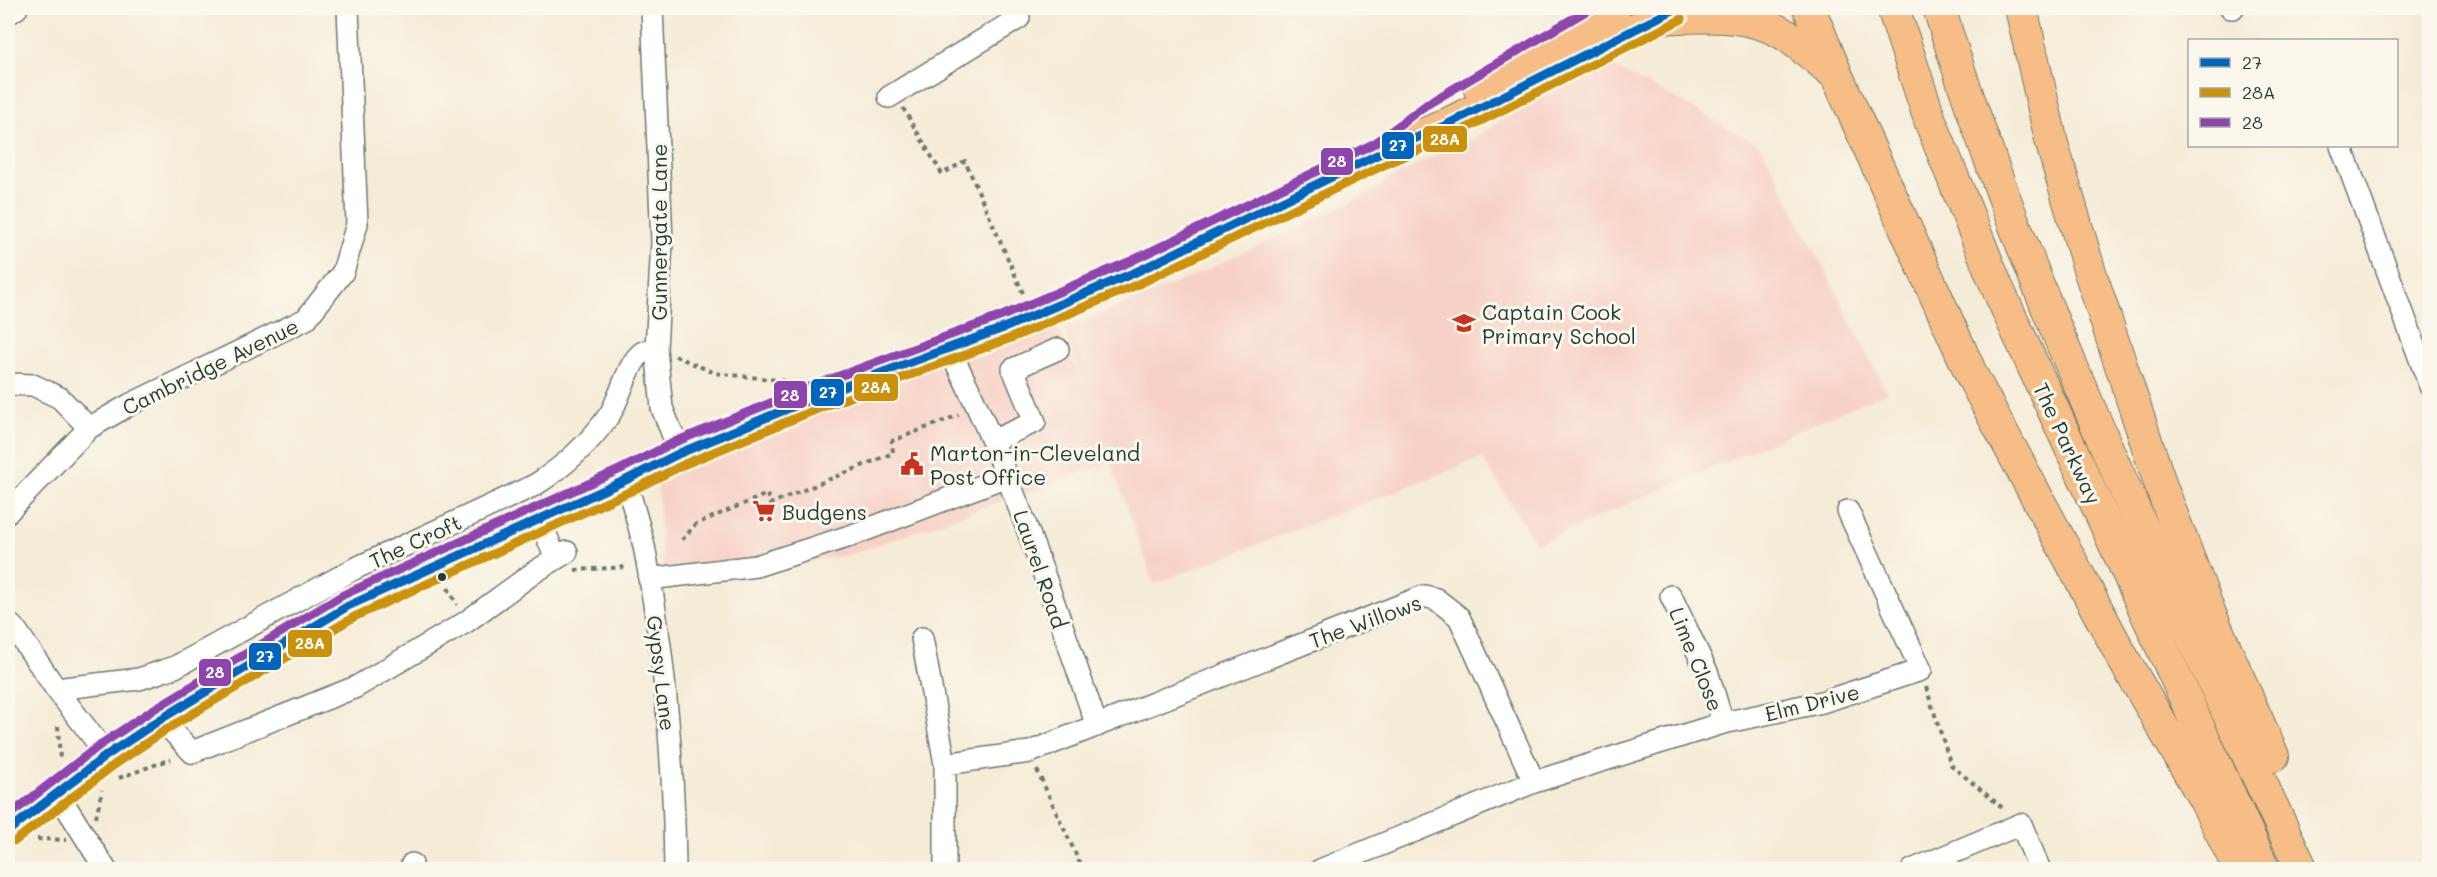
<svg xmlns="http://www.w3.org/2000/svg" width="2437" height="877" font-family="Mali,sans-serif">
<rect width="100%" height="100%" fill="#fbf7ec"/>
<filter id="ink" filterUnits="userSpaceOnUse"><feTurbulence type="fractalNoise" baseFrequency=".0167" numOctaves="2"/><feDisplacementMap in="SourceGraphic" scale="12" xChannelSelector="R" yChannelSelector="G"/><feConvolveMatrix kernelMatrix="1 2 1 2 8 2 1 2 1" color-interpolation-filters="sRGB"/></filter>
<filter id="wash" filterUnits="userSpaceOnUse"><feTurbulence type="fractalNoise" baseFrequency=".008" numOctaves="4" result="noise"/><feDisplacementMap in="SourceGraphic" scale="24" xChannelSelector="R" yChannelSelector="G"/><feGaussianBlur stdDeviation="1.35" result="paint"/><feColorMatrix in="noise" values="0 0 0 0 0 0 0 0 0 0 0 0 0 0 0 0 0 1.4 0 .05"/><feComposite in="paint" operator="in"/></filter>
<g filter="url(#wash)">
<rect width="100%" height="100%" fill="#f5ecd7"/>
<path fill="#f7d1c6" d="M1608 65 1676 99 1761 146 1887 392 1536 544 1482 458 1154 584 1111 462 849 555 663 581 656 459 1048 304 1082 382 1064 329 1191 277 1383 187 1382 182 1476 136 1538 99Z"/>
</g>
<g filter="url(#ink)">
<g fill="none" stroke-linecap="round" stroke-linejoin="round">
<g stroke="#6a7a6d" stroke-width="24">
<path id="minor" d="M652 8 662 242 656 349 662 408 680 453
M2231 8H2233
M8 14 17 8
M889 97 1019 18
M2341 146 2430 386
M949 349C1011 469 1052 598 1097 726
M8 384 33 385 60 398 89 428
M992 441 1035 422 1013 369 1058 349
M626 480C632 504 640 527 645 551 665 657 674 762 675 870
M8 512 89 428 129 405 306 319 343 272 357 224 348 8
M547 537 556 559
M649 579 756 566 850 536 1007 476
M1671 596 1708 674 1723 723
M8 623 16 630 56 689 107 755
M922 638 945 764V870
M56 689 139 679 175 667 354 569 535 485C565 466 590 443 610 414 620 399 628 361 643 352 646 350 652 350 656 349
M161 719 192 752 356 687 466 622 536 571 567 552
M945 764 1030 752 1424 596 1436 599 1459 617 1534 782 1320 870
M1534 782 1723 723 1822 702 1921 670 1848 511
M58 794 106 870
M412 864V870
M1912 870 2021 824 2040 870"/>
</g>
<g stroke="#6a7a6d" stroke-width="34">
<path id="highway" d="M1809 8 1837 76 1973 378 2124 660 2205 800 2240 870
M1893 8 1931 123 1997 287 2264 870
M1939 8C2031 306 2170 588 2302 870
M2021 8 2052 144 2089 269 2162 489 2210 614 2273 756
M1659 18C1702 16 1752 11 1790 38 1805 49 1820 61 1834 73
M1479 87 1614 8
M8 831 107 755 161 719 348 606 626 480 680 453 816 397 1006 327 1136 272 1381 153 1442 127 1677 8"/>
</g>
<path stroke="#6a7a6d" stroke-width="4" stroke-dasharray="4.5 4.5" stroke-linecap="butt" d="M903 108 942 174 965 161 1023 293
M675 356 715 373 787 381
M682 540 696 524 767 494 770 504 893 453 892 441 959 415
M575 570 628 567
M448 588 457 605
M1926 687 1951 765 2005 810
M58 726 60 760
M1037 770 1083 870
M119 778 171 759
M96 817 102 790
M37 839 66 840"/>
<use href="#minor" stroke="#fff" stroke-width="21"/>
<use href="#highway" stroke="#f6be86" stroke-width="32"/>
<g stroke="#fbf7ec" stroke-width="14">
<path id="bus-1" d="M8 831 107 755 161 719 348 606 626 480 680 453 816 397 1006 327 1136 272 1381 153 1442 127 1677 8"/>
</g>
<g stroke="#fbf7ec" stroke-width="14">
<path id="bus-2" d="M15 841 114 765 167 729 354 617 631 491 685 464 820 408 1011 338 1141 283 1386 164 1447 138 1682 19"/>
</g>
<g stroke="#fbf7ec" stroke-width="14">
<path id="bus-3" d="M8 816 100 745 154 709 343 595 621 469 675 442 812 386 1002 316 1131 261 1375 143 1426 105 1591 8"/>
</g>
<use href="#bus-1" stroke="#0065bd" stroke-width="9"/>
<use href="#bus-2" stroke="#cc910a" stroke-width="9"/>
<use href="#bus-3" stroke="#8e44ad" stroke-width="9"/>
</g>
</g>
<defs>
<g id="school-bare" transform="scale(1.8)"><path d="M0-5L7-2L0 1L-7-2ZM-4 1L0 2.5L4 1V4Q0 6-4 4Z" fill="#c8321e" stroke="#fbf7ec" stroke-width="2.5" paint-order="stroke"/></g>
<g id="civic-bare" transform="scale(1.8)"><path d="M-.6-6.5H3V-4.5H.6V-3L4-1V1h2V6H-6V1h2V-1L-.6-3ZM-1.2 2.5V6h2.4V2.5Z" fill="#c8321e" stroke="#fbf7ec" stroke-width="2.5" paint-order="stroke"/></g>
<g id="supermarket-bare" transform="scale(1.8)"><path d="M-6-5.5h2.5l.6 2H6L4.5 2H-2.5L-4.4-4H-6ZM-1.5 3.2a1.3 1.3 0 1 0 .1 0ZM3 3.2a1.3 1.3 0 1 0 .1 0Z" fill="#c8321e" stroke="#fbf7ec" stroke-width="2.5" paint-order="stroke"/></g>
</defs>
<g fill-rule="evenodd">
<use href="#school-bare" x="1464" y="323"/>
<use href="#civic-bare" x="912" y="464"/>
<use href="#supermarket-bare" x="764" y="511"/>
</g>
<circle fill="#1f3d34" stroke="#fbf7ec" stroke-width="2" cx="442" cy="577" r="5"/>
<g text-anchor="middle" dominant-baseline="central" stroke-width="6" stroke-linejoin="round" paint-order="stroke">
<g font-size="21" fill="#1f3d34" stroke="#fbf7ec">
<text transform="translate(658 232) rotate(-90)">Gunnergate Lane</text>
<text transform="translate(210 366) rotate(-26)">Cambridge Avenue</text>
<text transform="translate(2068 443) rotate(65)">The Parkway</text>
<text transform="translate(415 541) rotate(-25)">The Croft</text>
<text transform="translate(1041 569) rotate(71)">Laurel Road</text>
<text transform="translate(1365 621) rotate(-20)">The Willows</text>
<text transform="translate(1697 659) rotate(68)">Lime Close</text>
<text transform="translate(662 673) rotate(83)">Gypsy Lane</text>
<text transform="translate(1812 702) rotate(-14)">Elm Drive</text>
</g>
<g font-size="21" fill="#1f3d34" stroke="#fbf7ec" text-anchor="start">
<text x="1482" y="311">Captain Cook<tspan x="1482" dy="24">Primary School</tspan></text>
<text x="930" y="452">Marton-in-Cleveland<tspan x="930" dy="24">Post Office</tspan></text>
<text x="782" y="511">Budgens</text>
</g>
</g>
<g stroke="#fbf7ec" stroke-width="2">
<rect x="1422" y="125" width="46" height="28" rx="6" fill="#cc910a"/>
<rect x="1381" y="131" width="34" height="29" rx="6" fill="#0065bd"/>
<rect x="1320" y="147" width="34" height="29" rx="6" fill="#8e44ad"/>
<rect x="853" y="373" width="46" height="29" rx="6" fill="#cc910a"/>
<rect x="810" y="378" width="35" height="29" rx="6" fill="#0065bd"/>
<rect x="773" y="380" width="35" height="29" rx="6" fill="#8e44ad"/>
<rect x="287" y="629" width="46" height="29" rx="6" fill="#cc910a"/>
<rect x="248" y="642" width="34" height="29" rx="6" fill="#0065bd"/>
<rect x="198" y="658" width="34" height="29" rx="6" fill="#8e44ad"/>
</g>
<g font-size="16" text-anchor="middle" font-weight="bold" fill="#fff">
<text x="1445" y="145">28A</text>
<text x="1398" y="151">27</text>
<text x="1337" y="167">28</text>
<text x="876" y="393">28A</text>
<text x="828" y="398">27</text>
<text x="790" y="401">28</text>
<text x="310" y="649">28A</text>
<text x="265" y="662">27</text>
<text x="215" y="678">28</text>
</g>
<rect width="2437" height="877" fill="none" stroke="#fbf7ec" stroke-width="30"/>
<rect x="2188" y="39" width="210" height="108" fill="#fbf7ec" stroke="#a3ada2" stroke-width="1.5"/>
<rect x="2200" y="58" width="30" height="9" fill="#0065bd" stroke="#a3ada2" stroke-width="1.5"/>
<text x="2242" y="69" font-size="18" fill="#1f3d34">27</text>
<rect x="2200" y="88" width="30" height="9" fill="#cc910a" stroke="#a3ada2" stroke-width="1.5"/>
<text x="2242" y="99" font-size="18" fill="#1f3d34">28A</text>
<rect x="2200" y="118" width="30" height="9" fill="#8e44ad" stroke="#a3ada2" stroke-width="1.5"/>
<text x="2242" y="129" font-size="18" fill="#1f3d34">28</text>
</svg>
